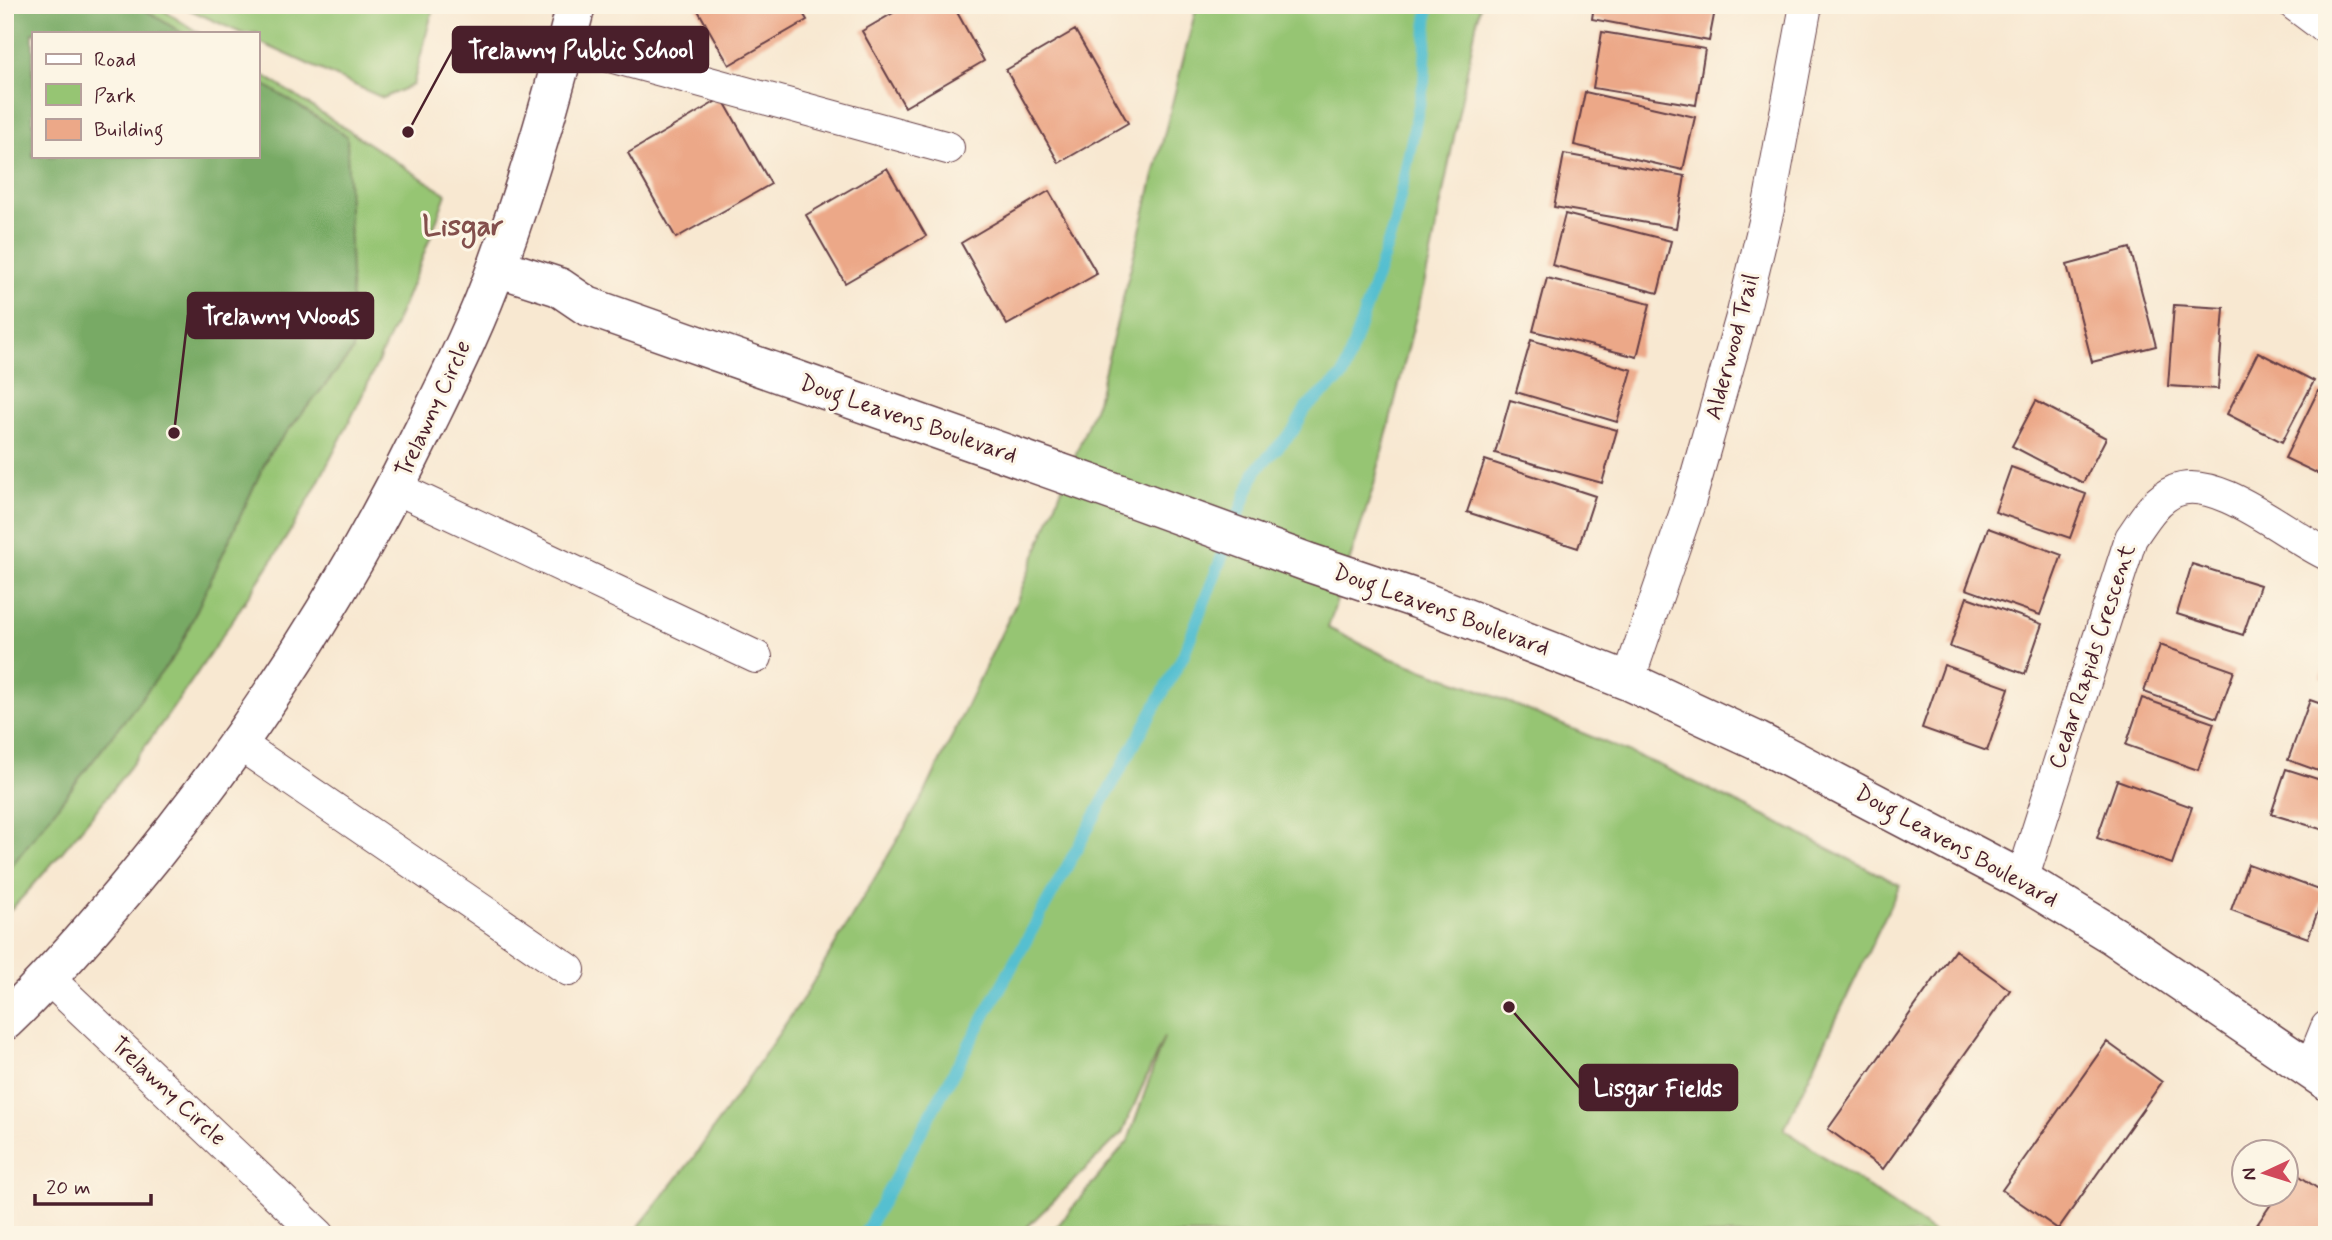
<svg xmlns="http://www.w3.org/2000/svg" width="2332" height="1240" font-family="Mynerve,sans-serif">
<rect width="100%" height="100%" fill="#fcf5e5"/>
<filter id="ink" filterUnits="userSpaceOnUse"><feTurbulence type="fractalNoise" baseFrequency=".0143" numOctaves="2"/><feDisplacementMap in="SourceGraphic" scale="14" xChannelSelector="R" yChannelSelector="G"/><feConvolveMatrix kernelMatrix="1 2 1 2 8 2 1 2 1" color-interpolation-filters="sRGB"/></filter>
<filter id="wash" filterUnits="userSpaceOnUse"><feTurbulence type="fractalNoise" baseFrequency=".00686" numOctaves="4" result="noise"/><feDisplacementMap in="SourceGraphic" scale="28" xChannelSelector="R" yChannelSelector="G"/><feGaussianBlur stdDeviation="1.57" result="paint"/><feColorMatrix in="noise" values="0 0 0 0 0 0 0 0 0 0 0 0 0 0 0 0 0 1.4 0 .05"/><feComposite in="paint" operator="in"/></filter>
<g filter="url(#wash)">
<rect width="100%" height="100%" fill="#f8e8d1"/>
<path fill="#96c573" stroke="#70724f" stroke-width="2" d="M5 5H155L199 33H33V156H257V71L446 194C411 295 366 393 315 488 286 542 250 593 216 645 153 740 84 832 5 916Z
M179 5H434L413 85 383 98 257 41V33H241Z
M1197 5H1480L1429 264 1374 485 1328 628 1390 658 1472 687 1659 765 1776 822 1900 885 1784 1129 1937 1235H1050L1128 1141 1164 1037 1122 1133 1019 1235H632L694 1157 806 994 924 795 1016 603 1097 401Z"/>
<path fill="#78aa65" stroke="#616448" stroke-width="2" d="M5 5H137L182 33H33V156H257V80L347 136 353 351 269 454 178 651 13 864 5 869Z"/>
<g fill="none" stroke-linecap="round" stroke-linejoin="round">
<path stroke="#55bfd0" stroke-width="12" d="M864 1235 1183 656 1256 470 1293 431 1306 408 1343 376 1394 225 1424 82 1428 5"/>
</g>
<g id="blocks">
<path fill="#eca888" d="M695 5H798L807 20 729 65Z
M907 5H953L984 61 905 107 862 31Z
M1594 5H1716L1709 41 1592 19Z
M1075 30 1128 123 1059 163 1006 70Z
M1602 32 1705 49 1696 105 1593 88Z
M1585 92 1695 117 1683 170 1574 145Z
M722 98 771 184 676 238 628 153Z
M1564 154 1685 176 1676 228 1554 207Z
M887 168 926 236 845 283 806 215Z
M1049 191 1097 274 1007 325 961 243Z
M1565 214 1671 241 1658 293 1552 265Z
M2130 248 2156 346 2092 362 2067 265Z
M1547 278 1650 304 1637 357 1533 331Z
M2174 305 2224 308 2218 389 2168 386Z
M1531 340 1632 370 1617 422 1516 392Z
M2258 352 2314 381 2282 442 2227 414Z
M2318 391 2327 395V478L2285 458Z
M1510 400 1617 430 1602 483 1495 453Z
M2036 401 2106 438 2083 483 2012 446Z
M1485 460 1595 496 1578 548 1467 512Z
M2011 467 2086 494 2070 538 1995 512Z
M1988 528 2062 555 2040 615 1966 589Z
M2192 564 2260 585 2243 635 2177 614Z
M1967 597 2042 624 2025 674 1950 647Z
M2160 645 2234 671 2217 718 2144 692Z
M2326 659H2327V680L2320 678Z
M1944 665 2009 688 1987 751 1922 728Z
M2142 698 2214 723 2198 770 2126 745Z
M2310 700 2327 706V774L2288 760Z
M2286 769 2327 782V831L2271 814Z
M2117 780 2192 807 2172 864 2097 838Z
M2248 864 2325 892 2308 938 2231 910Z
M1955 950 2010 990 1883 1169 1828 1129Z
M2107 1042 2162 1082 2058 1229 2002 1190Z
M2294 1172 2327 1195V1235H2250L2278 1194H2286V1183Z"/>
</g>
</g>
<g filter="url(#ink)">
<use href="#blocks" fill-opacity="0" stroke="#643d44" stroke-width="2"/>
<g fill="none" stroke-linecap="round" stroke-linejoin="round">
<g stroke="#643d44" stroke-width="34">
<path id="minor" d="M2295 5 2327 29
M566 44 948 148
M396 488 756 657
M1628 681 1689 503 1743 313 1769 205 1806 5
M238 743 569 970
M2022 880 2131 538C2143 521 2155 499 2175 491 2216 473 2289 537 2327 554
M48 978 319 1235
M2310 1069 2327 1027"/>
</g>
<g stroke="#643d44" stroke-width="41">
<path id="tertiary" d="M497 267 559 287 587 306 1132 498 1310 563 1417 599 1628 681 1757 741 2022 880 2114 936 2327 1081
M5 1021C48 980 87 935 125 890 244 748 346 590 427 423 452 372 478 320 497 266 528 182 554 92 576 5"/>
</g>
<use href="#minor" stroke="#fff" stroke-width="32"/>
<use href="#tertiary" stroke="#fff" stroke-width="38"/>
</g>
</g>
<g text-anchor="middle" dominant-baseline="central" stroke-width="6" stroke-linejoin="round" paint-order="stroke">
<g font-size="23" fill="#4a1f2b" stroke="#fcf5e5">
<text transform="translate(1733 347) rotate(-75)">Alderwood Trail</text>
<text transform="translate(434 409) rotate(-65)">Trelawny Circle</text>
<text transform="translate(908 420) rotate(19)">Doug Leavens Boulevard</text>
<text transform="translate(1441 611) rotate(20)">Doug Leavens Boulevard</text>
<text transform="translate(2093 657) rotate(-72)">Cedar Rapids Crescent</text>
<text transform="translate(1956 847) rotate(29)">Doug Leavens Boulevard</text>
<text transform="translate(168 1092) rotate(43)">Trelawny Circle</text>
</g>
<g font-size="30" font-weight="bold" fill="#834f4c" stroke="#fcf5e5">
<text x="463" y="226">Lisgar</text>
</g>
</g>
<path fill="none" stroke="#4a1f2b" stroke-width="2.5" d="M408 132L453 49M174 433L188 315M1509 1007L1580 1088"/>
<g fill="#4a1f2b" stroke="#fcf5e5" stroke-width="2.5">
<circle cx="408" cy="132" r="7"/>
<circle cx="174" cy="433" r="7"/>
<circle cx="1509" cy="1007" r="7"/>
</g>
<g fill="#4a1f2b" stroke="#4a1f2b" stroke-width="2.5">
<rect x="453" y="27" width="255" height="45" rx="7"/>
<rect x="188" y="293" width="185" height="45" rx="7"/>
<rect x="1580" y="1065" width="157" height="45" rx="7"/>
</g>
<g font-size="24" text-anchor="middle" font-weight="bold" fill="#fff">
<text x="581" y="58">Trelawny Public School</text>
<text x="281" y="324">Trelawny Woods</text>
<text x="1658" y="1096">Lisgar Fields</text>
</g>
<rect width="2332" height="1240" fill="none" stroke="#fcf5e5" stroke-width="28"/>
<rect x="32" y="32" width="228" height="126" fill="#fcf5e5" stroke="#b59f9b" stroke-width="2"/>
<rect x="46" y="54" width="35" height="10" fill="#ffffff" stroke="#b59f9b" stroke-width="2"/>
<text x="94" y="66" font-size="21" fill="#4a1f2b">Road</text>
<rect x="46" y="84" width="35" height="21" fill="#96c573" stroke="#b59f9b" stroke-width="2"/>
<text x="94" y="102" font-size="21" fill="#4a1f2b">Park</text>
<rect x="46" y="119" width="35" height="21" fill="#eca888" stroke="#b59f9b" stroke-width="2"/>
<text x="94" y="136" font-size="21" fill="#4a1f2b">Building</text>
<g transform="translate(2265 1173) rotate(266)"><circle r="33" fill="#fcf5e5" stroke="#b59f9b" stroke-width="2"/>
<path d="M0-5L12 26L0 18L-12 26Z" fill="#d1495b"/>
<text y="-10" font-size="19" font-weight="bold" text-anchor="middle" fill="#4a1f2b">N</text>
</g>
<path d="M35 1194v10h116v-10" fill="none" stroke="#4a1f2b" stroke-width="3.5"/>
<text x="46" y="1194" font-size="21" fill="#4a1f2b" stroke="#fcf5e5" stroke-width="5" paint-order="stroke">20 m</text>
</svg>
